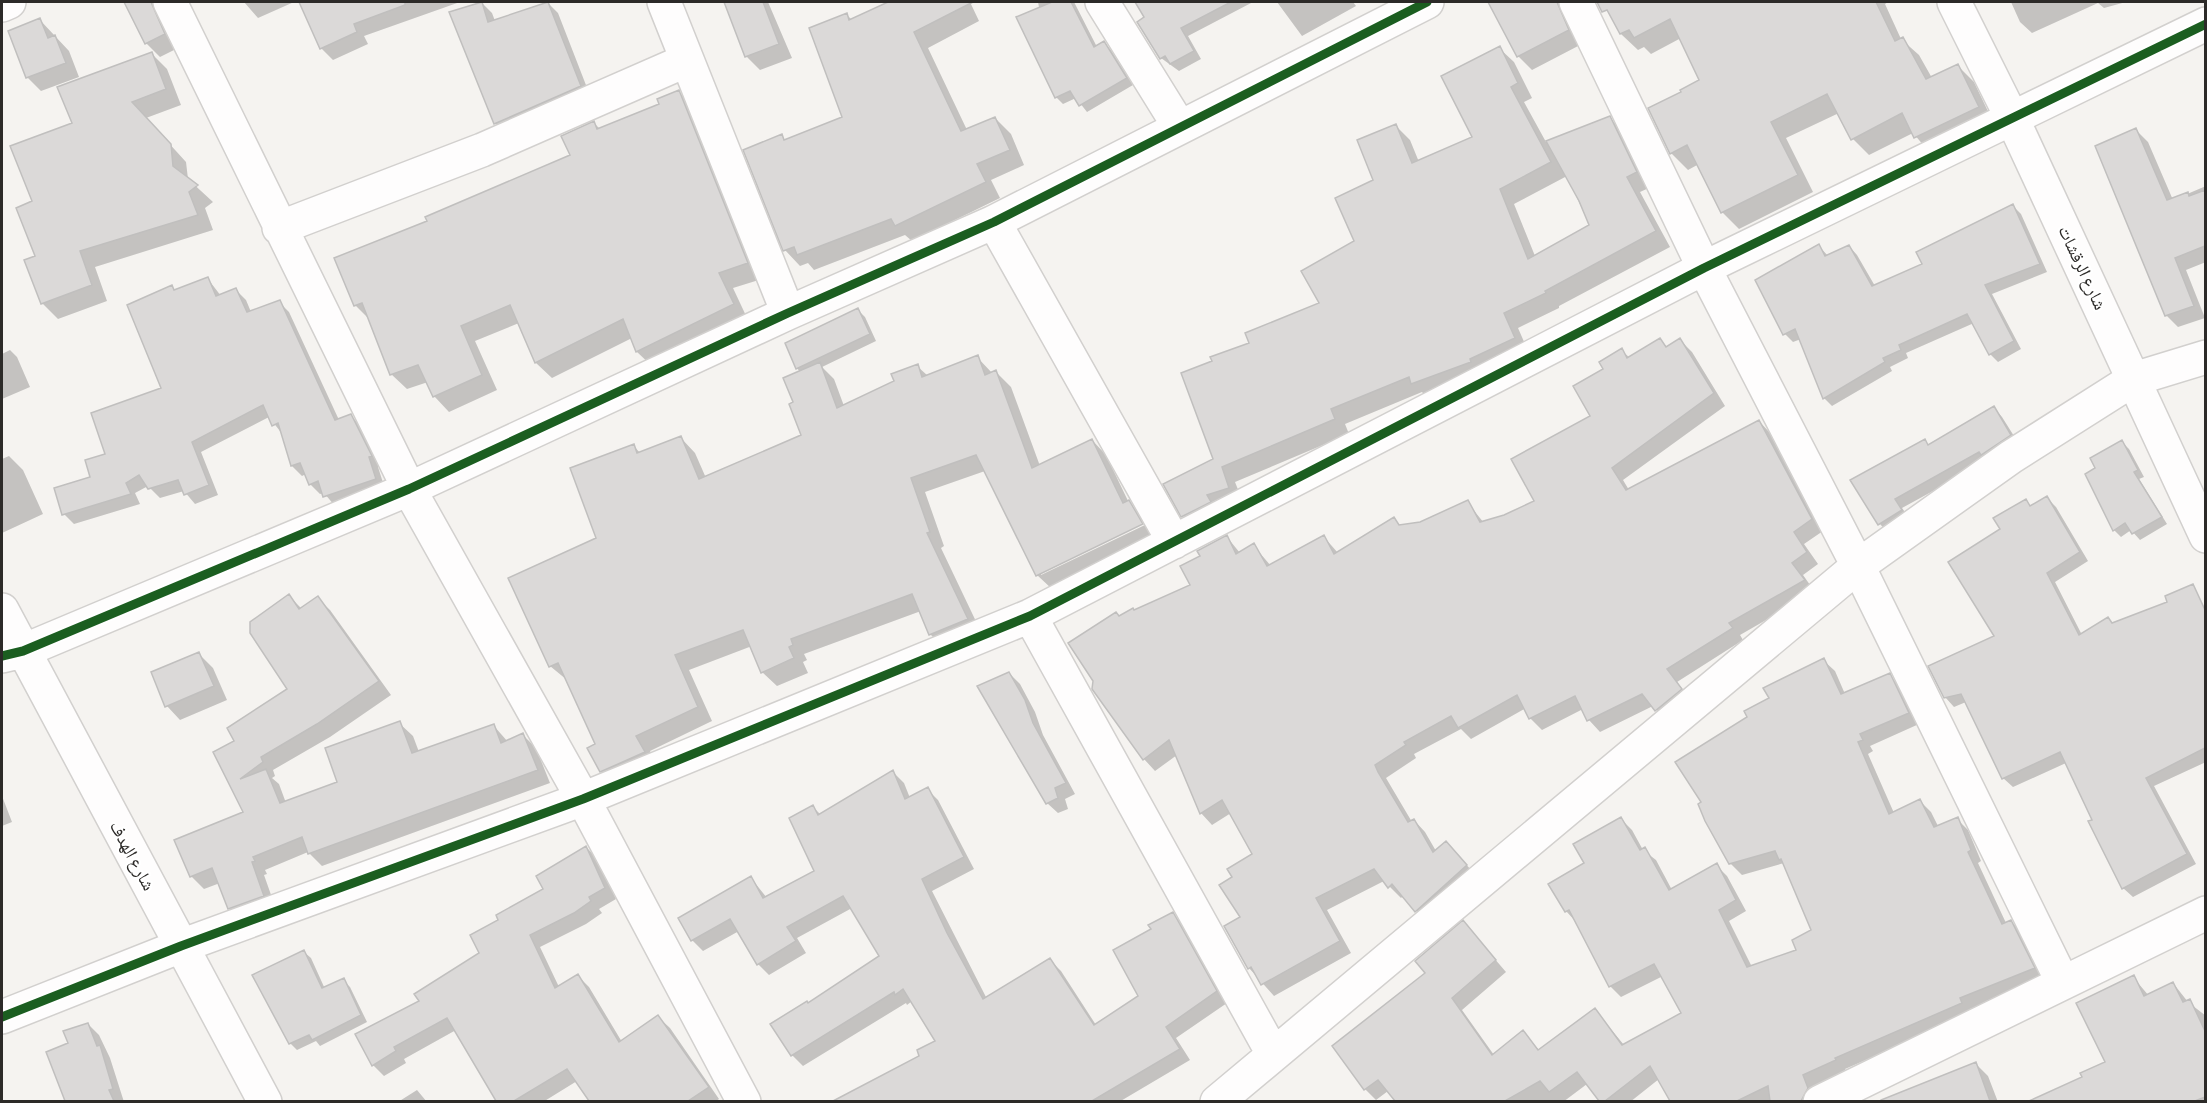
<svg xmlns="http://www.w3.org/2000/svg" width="2207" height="1103" font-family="'Sofia Sans Condensed','Noto Naskh Arabic',sans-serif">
<rect width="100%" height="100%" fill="#f5f3f0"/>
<path fill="#0003" fill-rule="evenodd" d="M125 2H161L178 48 160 57 146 43Z
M244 2H294L258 18Z
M301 2H460L364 36 368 44 333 60 321 48Z
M481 2 492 13 495 21 547 2 558 13 591 98 507 135 495 123 450 12Z
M732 2H768L792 58 760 70 747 57 726 4Z
M889 2H970L979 21 928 48 967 130 995 118 1011 134 1024 165 991 180 1000 198 912 241 905 235 814 270 808 263 800 266 785 250 781 136 786 141 844 117 847 15 852 20Z
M1038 2H1074L1097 47 1104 43 1111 50 1133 85 1087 112 1076 98 1063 104 1056 97Z
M1147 2H1253L1188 36 1201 59 1179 71 1161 58 1139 6Z
M1277 2H1353L1356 6 1302 36Z
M1503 2H1558L1580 45 1532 70 1518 56 1492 7Z
M1604 2H1888L1885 4 1901 39 1919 55 1932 78 1958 66 1974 82 1994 124 1931 154 1913 133 1869 155 1853 139 1839 113 1786 138 1813 192 1739 229 1722 212 1699 164 1688 170 1671 153 1683 93 1701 80 1681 38 1651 54 1644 47 1638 50 1621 34Z
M2011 2H2126L2104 8 2098 3 2032 33 2020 22Z
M40 20 69 51 79 77 41 91 27 77Z
M1499 48 1514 62 1532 98 1524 102 1546 142 1610 118 1624 133 1651 187 1640 192 1670 247 1559 306V308L1518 328 1529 353 1427 398 1422 392 1345 424 1349 434 1235 482 1243 502 1197 531 1183 516 1215 460 1214 362 1321 304 1356 242 1396 126 1410 140 1419 162 1474 137ZM1567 176 1590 226 1535 256 1514 204Z
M151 53 167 69 181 105 146 118 186 162 188 179 213 202 205 208 213 230 95 267 107 301 58 319 42 303 34 202 74 124Z
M679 92 694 107 762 279 733 288 748 320 653 367 637 352 632 338 552 378 536 363 519 323 475 341 497 390 449 412 434 396 428 382 407 389 391 374 371 321 355 305 428 222 572 156 594 123 600 129 661 105Z
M2136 130 2148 142 2173 200 2206 186V262L2186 270 2205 318 2178 327 2166 315Z
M2013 206 2021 214 2047 272 1992 294 2021 349 1998 362 1990 354 1974 323 1906 353 1908 358 1890 367 1892 371 1832 406 1824 398 1801 339 1793 342 1785 334 1819 246 1828 256 1849 246 1857 255 1875 286 1924 265Z
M208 279 221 296 236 290 246 300 251 312 279 302 289 312 339 420 351 416 361 426 380 466 378 467 385 489 335 506 324 493 320 494 310 484 306 474 302 476 292 466 283 435 269 417 201 452 218 495 195 504 184 491 160 498 148 486 135 493 140 504 74 524 64 514 107 455 163 388 172 287 176 291Z
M858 310 865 317 876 341 822 367 834 379 844 406 896 382 917 366 928 376 977 357 993 374 996 372 1011 387 1040 466 1092 440 1106 455 1129 503 1146 521 1041 572V575L1147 524 1156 539 1052 589 1037 575 985 471 925 492 944 546 941 548 982 634 945 649 931 635 921 611 804 654 807 660 803 662 808 673 777 686 762 672 752 646 689 670 712 721 650 751 659 767 616 786 601 771 597 745 567 680 550 666 634 446 640 453 681 438 695 453 706 478 803 436 795 403 800 372 797 368Z
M1660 340 1668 348 1680 340 1692 352 1725 406 1623 480 1629 490 1759 421 1770 433 1823 531 1804 544 1818 564 1803 575 1815 592 1740 635 1743 640 1677 682 1692 701 1668 722 1653 706 1600 732 1589 720 1583 709 1542 730 1530 718 1526 708 1471 739 1461 729 1414 754 1416 758 1386 778 1412 822 1414 820 1425 832 1436 851 1457 854 1478 878 1427 923 1403 896 1401 898 1384 881 1327 910 1351 953 1274 996 1249 968 1234 878 1254 855 1231 813 1212 825 1201 813 1177 755 1155 771 1144 759 1120 617 1192 586 1202 557 1227 537 1240 553 1253 545 1271 566 1324 537 1338 553 1394 519 1400 526 1420 523 1467 502 1484 523 1505 517 1536 501 1592 417 1605 370 1621 350 1630 358Z
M10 350 17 357 30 387 2 399V354Z
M1994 408 2002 417 2019 444 1902 508 1910 519 1888 533 1880 524 1852 480 1924 441 1929 446Z
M2122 442 2129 449 2144 477 2139 479 2167 524 2140 540 2131 530 2121 537 2114 530Z
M9 456 23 470 43 514 2 533V459Z
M2047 498 2056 507 2088 561 2055 582 2082 635 2113 624 2195 606 2206 629V762L2154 786 2196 864 2133 897 2123 888 2066 763 2013 787 2003 778 1966 702 1954 707 1945 697 1996 636 2002 530 2026 501 2031 506Z
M289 596 302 609 317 598 330 610 391 695 330 737 273 770 275 776 272 778 279 784 286 803 339 783 399 723 413 736 419 752 494 726 508 742 523 735 536 748 550 783 322 866 308 852 265 870 267 874 264 875 276 909 243 921 230 908 220 883 204 889 191 876 245 812 215 752 236 741 289 689Z
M199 654 213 668 227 700 180 720 167 706Z
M1823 660 1835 671 1845 694 1889 675 1900 686 1919 724 1870 746 1873 751 1868 754 1894 813 1920 801 1931 812 1938 826 1957 819 1968 830 1981 861 1978 863 2006 923 2011 921 2022 933 2045 980 1970 1009 1972 1014 1845 1069 1846 1071 1813 1086 1816 1094 1801 1102H1672L1659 1079 1630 1102H1601L1587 1084 1563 1102H1397L1388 1091 1376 1100 1365 1089 1427 974 1463 922 1506 972 1462 1010 1494 1055 1523 1032 1539 1050 1595 1010 1624 1045 1683 1013 1663 976 1621 997 1610 986 1576 922 1566 911 1586 864 1621 819 1632 830 1643 850 1656 860 1672 890 1716 865 1727 876 1746 911 1729 921 1752 967 1798 951 1813 931 1784 863 1742 875 1730 863 1749 717Z
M1009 673 1020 684 1035 712 1043 735 1075 794 1065 799 1068 809 1058 813 1047 803Z
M893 772 904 783 910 798 927 789 938 800 974 869 932 891 987 999 1050 960 1061 971 1096 1025 1140 997 1153 930 1172 913 1183 924 1227 1003 1176 1038 1190 1060 1119 1102H985L982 1096 973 1102H842L921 1056 937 1042 912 1001 907 1005 906 1003 803 1066 792 1055 808 1005 881 956 852 908 797 938 806 953 769 975 758 964 739 931 703 951 692 940 751 878 767 898 816 871 813 807 821 815Z
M2 796 12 822 2 826Z
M586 847 598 859 616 899 599 909 602 913 586 924 540 947 559 987 577 975 589 987 622 1042 658 1017 670 1028 719 1099 715 1102H591L577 1081 543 1102H498L456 1030 404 1059 406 1063 384 1076 373 1065 421 1002 481 953 500 920 545 889Z
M304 952 311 958 325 989 343 980 350 987 367 1022 320 1046 316 1041 297 1050 290 1043Z
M2133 977 2149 996 2173 983 2188 1002 2206 1016V1102H2032L2084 1078 2107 1062Z
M88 1024 99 1035 110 1058 124 1102H69L52 1051 70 1044Z
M1976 1064 1988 1076 1998 1102H1881Z
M417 1090 427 1102H398Z"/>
<path fill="#dbd9d8" stroke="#c0bfbe" stroke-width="1.5" d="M124 2H151L165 34 145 44Z
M299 2H405V5L354 24 357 32 320 49Z
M482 2 488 22 548 2 581 86 494 124 449 12Z
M724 2H763L779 44 745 57Z
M888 2H973L914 32 961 131 995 117 1010 150 977 164 986 182 895 226 891 219 797 255 794 247 783 251 743 150 782 134 784 140 842 117 809 28 847 13 849 20Z
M1052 2H1071L1094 47 1104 41 1127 78 1079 106 1070 91 1055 98 1016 17Z
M1135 2H1231L1181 28 1194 51 1170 64 1165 56 1160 59 1137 22 1144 17Z
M1488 2H1557L1569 30 1517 57Z
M1597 2H1876L1895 41 1903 37 1926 79 1958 64 1979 107 1914 138 1902 113 1851 140 1827 94 1771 122 1798 175 1721 213 1687 145 1670 154 1648 108 1681 92 1680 90 1699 80 1670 19 1634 38 1629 30 1620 34 1607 10 1602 12Z
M40 18 48 38 55 35 66 63 26 78 8 31Z
M1500 46 1518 83 1511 87 1551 162 1500 189 1528 259 1589 225 1579 201 1546 141 1610 116 1637 172 1627 177 1656 231 1545 291 1546 293 1504 313 1515 338 1470 359 1471 362 1411 384 1409 377 1331 409 1335 419 1222 467 1229 488 1207 495 1211 502 1181 517 1163 484 1213 459 1181 373 1212 361 1210 357 1249 343 1245 333 1319 303 1301 271 1354 241 1335 198 1373 180 1357 140 1396 124 1412 163 1472 137 1441 76Z
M152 52 166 89 132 102 171 144 173 166 198 185 189 192 198 215 80 251 92 285 41 304 24 260 35 256 16 208 32 201 10 146 72 123 57 87Z
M679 90 748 263 719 273 734 304 636 352 623 319 535 363 510 305 461 326 482 375 433 397 418 365 390 375 362 303 354 306 334 258 427 221 425 217 570 155 561 136 594 121 597 129 659 104 657 99Z
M2136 128 2167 200 2188 192 2189 196 2205 190V246L2175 258 2194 306 2165 316 2095 146Z
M2013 204 2040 264 1985 285 2014 341 1989 355 1967 314 1899 345 1901 350 1883 358 1885 362 1823 399 1795 329 1783 335 1755 280 1819 244 1825 256 1849 245 1872 286 1922 264 1916 252Z
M208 277 216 296 236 288 247 312 280 300 335 420 351 414 372 456 369 457 376 479 323 497 318 481 309 485 300 463 291 466 278 423 272 426 263 405 192 442 209 485 184 495 178 480 148 489 139 475 126 483 131 494 62 515 54 488 90 477 85 460 105 454 91 413 161 388 127 305 172 285 174 290Z
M858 308 870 334 796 369 785 343Z
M1660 338 1666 347 1680 338 1714 393 1612 468 1626 490 1759 420 1812 519 1794 532 1807 552 1792 563 1805 580 1729 623 1733 628 1667 669 1682 689 1655 711 1642 694 1587 721 1575 696 1529 719 1517 695 1458 728 1451 716 1404 742 1406 745 1375 765 1378 772 1408 822 1414 819 1433 852 1446 841 1467 865 1415 912 1392 884 1388 888 1374 869 1316 898 1340 941 1261 985 1251 967 1248 969 1224 926 1240 917 1219 885 1232 877 1227 869 1252 854 1222 800 1200 814 1169 740 1143 760 1092 689 1093 681 1068 643 1116 612 1119 616 1133 608 1134 610 1190 585 1180 566 1200 556 1197 551 1227 535 1236 554 1254 543 1267 566 1324 535 1334 554 1394 517 1399 525 1420 522 1468 500 1480 522 1504 515 1534 501 1511 459 1590 416 1573 386 1603 369 1599 362 1622 348 1627 358Z
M978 355 985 375 996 370 1032 468 1092 439 1123 503 1129 500 1143 524 1036 576 976 455 911 478 930 532 927 533 968 619 929 635 912 594 791 639 793 645 789 647 794 658 761 673 743 630 675 655 698 707 636 736 645 752 600 772 587 748 595 744 558 663 549 667 508 578 596 538 570 468 634 444 637 453 681 436 699 479 801 435 789 404 793 402 783 378 820 362 837 408 894 381 891 374 918 364 922 377Z
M1994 406 2011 435 1981 455 1979 452 1895 499 1902 510 1878 525 1850 480 1925 439 1928 445Z
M2122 440 2138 470 2134 472 2162 517 2132 534 2125 523 2113 531 2085 474 2095 468 2090 458Z
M2047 496 2080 552 2047 573 2079 635 2108 617 2112 623 2167 602 2165 596 2193 584 2205 610V748L2146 778 2187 854 2122 889 2088 821 2092 820 2060 752 2002 779 1961 694 1944 698 1928 666 1994 636 1948 562 2000 529 1993 518 2026 499 2030 506Z
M289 594 299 609 318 596 379 681 317 724 261 757 263 762 240 779 266 769 280 803 337 782 325 748 400 721 412 753 494 724 501 743 523 733 538 770 308 854 302 837 253 857 255 861 252 862 264 896 228 909 212 868 190 877 174 840 243 812 213 752 234 741 227 728 287 689 250 633V622Z
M199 652 214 686 165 707 151 672Z
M1824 658 1841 694 1890 673 1909 713 1860 734 1863 740 1858 742 1889 814 1920 799 1934 827 1958 817 1971 850 1968 852 2002 924 2011 920 2035 968 1960 998 1962 1003 1835 1058 1836 1060 1803 1075 1808 1088 1801 1101H1770L1768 1086 1737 1101H1670L1650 1066 1605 1101H1599L1577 1072 1549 1092 1540 1081 1505 1101H1395L1378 1080 1364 1090 1332 1046 1425 973 1415 961 1463 920 1496 960 1452 998 1492 1055 1523 1030 1538 1050 1595 1008 1622 1045 1681 1013 1654 964 1609 987 1569 910 1565 912 1548 884 1584 863 1573 844 1621 817 1640 850 1645 847 1669 890 1717 863 1736 900 1719 910 1747 967 1796 950 1792 940 1811 930 1781 859 1779 860 1775 851 1729 864 1705 821 1698 804 1701 802 1675 762 1747 717 1744 711 1769 698 1763 688Z
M1009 672 1025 700 1033 723 1066 783 1055 788 1058 798 1046 804 977 686Z
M893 770 905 799 928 787 964 857 922 879 947 933 983 999 1050 958 1094 1025 1138 996 1113 950 1151 929 1148 925 1173 912 1217 991 1166 1027 1180 1049 1092 1101H833L919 1056 917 1050 935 1041 903 989 895 995 894 992 791 1056 770 1024 807 1001 808 1003 879 956 843 896 787 927 796 941 757 965 730 919 691 941 678 918 751 876 763 898 814 871 789 818 813 805 818 815Z
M586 846 605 888 589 897 591 901 574 913 530 935 555 988 578 974 619 1042 658 1015 709 1087 688 1101H589L567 1069 514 1101H496L447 1018 394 1047 396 1051 372 1066 355 1034 419 1001 414 994 479 953 470 935 498 920 496 915 543 889 536 876Z
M304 950 322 988 344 978 361 1015 312 1040 309 1035 289 1044 252 975Z
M2134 975 2144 996 2173 982 2183 1002 2190 999 2205 1031V1097L2195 1101H2029L2082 1077 2080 1073 2105 1062 2076 1003Z
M88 1023 97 1046 100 1045 113 1089 109 1090 114 1101H65L46 1052 68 1043 63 1031Z
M1976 1062 1990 1101H1881V1100Z"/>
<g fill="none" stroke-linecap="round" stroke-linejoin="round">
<g stroke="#d2d0ce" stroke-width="36">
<path id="minor" d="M170 2 409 489 583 799 744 1102
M664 2 788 313
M1102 2 1179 126
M1576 2 1704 268 1858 566 2063 983
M1954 2 2012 118 2206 536
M2 5 9 2
M994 222 1174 542
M279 228 482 150 685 61
M2 610 265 1102
M1030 616 1272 1052
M2 656 23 651 409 489 788 313 994 222 1427 2
M2 1017 181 946 583 799 1030 616 1704 268 2206 24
M1217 1102 1858 566 2011 457 2134 379 2206 357
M1820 1102 2206 913"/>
</g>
<use href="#minor" stroke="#fefdfd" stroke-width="33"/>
<g stroke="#fff" stroke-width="13">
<path id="cycleway" d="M2 656 23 651 409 489 788 313 994 222 1427 2
M2 1017 181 946 583 799 1030 616 1704 268 2206 24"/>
</g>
<use href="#cycleway" stroke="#1b5e20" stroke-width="9"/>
</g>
<g text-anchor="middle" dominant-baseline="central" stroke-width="4.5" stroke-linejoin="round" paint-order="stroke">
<g font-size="18" fill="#2c2a28" stroke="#fff">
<text transform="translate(2082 268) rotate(65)">شارع الرقشات</text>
<text transform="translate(132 856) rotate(62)">شارع الهدف</text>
</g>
</g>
<rect width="2207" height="1103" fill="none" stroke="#2c2a28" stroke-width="6"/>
</svg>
